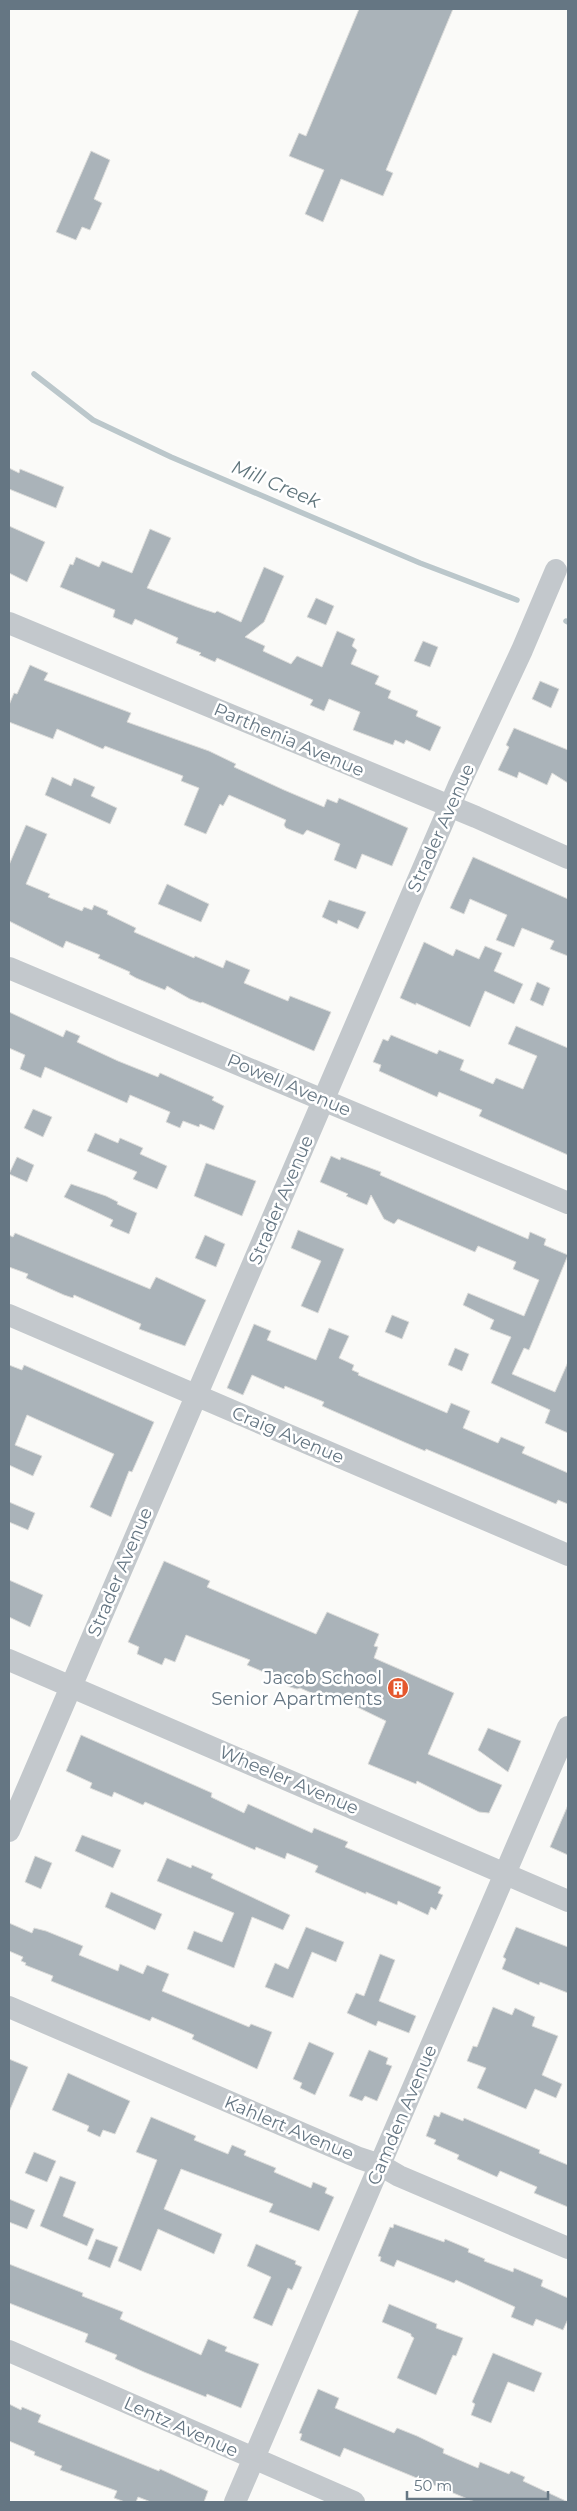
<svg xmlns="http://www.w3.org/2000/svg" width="577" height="2511" font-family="Montserrat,sans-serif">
<rect width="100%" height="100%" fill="#fafaf8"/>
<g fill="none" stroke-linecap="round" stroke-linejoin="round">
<path stroke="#bbc7cb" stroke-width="5.5" d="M34 374 93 420 171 457 420 563 517 600
M566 621 568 622"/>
</g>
<path fill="#aab3b9" stroke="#dcdcda" d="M359 9H453L386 170 393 173 383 196 341 179 323 222 305 214 324 170 289 156 299 133 306 136Z
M91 151 110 160 94 199 102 203 90 230 82 227 76 240 56 232Z
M9 468 19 473 20 469 64 487 56 508 9 489Z
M9 526 45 542 27 582 9 573Z
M150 529 171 538 147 588 197 607 215 613 217 611 241 622 264 567 284 576 264 622 245 637 265 646 263 651 291 664 297 656 322 667 337 631 355 639 352 646 357 650 351 664 379 676 375 684 391 691 388 698 418 711 416 716 441 727 430 751 406 740 404 744 395 740 393 745 353 730 360 712 329 699 324 711 310 705 313 700 217 658 215 662 199 655 201 653 176 643 178 638 135 619 132 625 113 617 115 610 60 587 70 564 73 565 76 557 99 567 102 561 132 573Z
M316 598 334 606 326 625 307 617Z
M423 641 438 647 430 667 414 661Z
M30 665 48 673 44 680 131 713 127 722 209 751 236 764 234 767 284 790 324 807 327 799 337 803 339 798 408 828 392 866 362 854 356 869 334 860 340 844 307 830 303 835 286 828 284 825 286 820 229 795 223 806 220 804 206 834 184 825 199 788 181 781 183 776 105 746 103 749 57 729 53 739 9 722V705L14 693 17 694Z
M540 681 559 689 551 708 532 699Z
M514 728 568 750V783L552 773 547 785 519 772 517 778 498 770 509 747 506 745Z
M52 777 71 786 74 778 95 787 91 796 117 808 110 824 45 795Z
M26 825 47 834 26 884 50 894 48 897 82 911 84 907 92 910 94 905 108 911 107 914 136 928 134 932 194 958 195 956 223 968 226 960 250 970 244 983 288 1001 290 996 331 1012 314 1051 202 1002 201 1003 190 999 167 986 165 990 136 978 129 974 130 972 98 958 100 955 66 941 63 948 9 921V865Z
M473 857 568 899V956L550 949 554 941 522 928 514 947 496 940 507 915 470 899 464 914 450 908Z
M167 884 209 904 201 922 158 904Z
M329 900 366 912 358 929 338 920 337 924 322 917Z
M424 942 453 956 456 949 479 959 485 946 502 953 494 971 523 984 514 1004 485 991 470 1027 416 1003V1005L400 998Z
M537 982 550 988 543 1006 530 1000Z
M9 1012 63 1037 66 1030 80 1036 77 1042 118 1061 158 1077 160 1073 214 1097 212 1100 224 1106 214 1130 200 1124 199 1127 183 1121 180 1128 166 1122 170 1112 130 1095 127 1103 45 1067 41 1078 20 1069 25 1055 9 1048Z
M516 1026 568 1048V1155L479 1116 482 1110 439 1092 437 1097 379 1071 381 1065 373 1062 383 1039 388 1041 391 1035 437 1054 439 1050 464 1060 460 1070 493 1084 496 1078 523 1089 537 1056 508 1044Z
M33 1109 52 1117 43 1137 24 1128Z
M95 1133 118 1143 120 1138 143 1148 140 1154 167 1166 157 1189 133 1179 137 1172 87 1151Z
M331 1156 340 1160 341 1157 381 1172 380 1175 528 1239 530 1232 546 1239 544 1245 568 1255 529 1350 524 1348 512 1374 555 1392 568 1362V1433L545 1423 550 1410 491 1383 511 1337 490 1329 494 1320 463 1305 468 1293 524 1316 539 1280 513 1269 516 1262 478 1246 475 1252 398 1219 394 1224 384 1219 371 1195 367 1205 346 1196 348 1194 320 1182Z
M17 1157 34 1165 27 1182 9 1174Z
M206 1163 256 1181 242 1216 194 1196Z
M71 1184 106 1196 118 1202 117 1204 137 1213 129 1234 110 1226 113 1220 64 1197Z
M298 1230 344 1249 318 1313 301 1306 321 1261 291 1248Z
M15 1233 150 1289 156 1277 206 1300 185 1346 139 1329 141 1324 74 1295 73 1298 64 1295 26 1278 28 1274 9 1267V1235L13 1237Z
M205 1235 225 1244 216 1267 195 1258Z
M392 1315 409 1322 402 1339 385 1332Z
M254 1324 271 1331 267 1340 316 1360 329 1328 349 1336 339 1358 354 1365 352 1370 359 1373 358 1375 447 1413 451 1403 470 1411 463 1428 498 1443 501 1437 525 1447 522 1453 568 1473V1504L558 1500 556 1504 426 1449 425 1451 404 1442 322 1406 324 1402 285 1386 284 1389 252 1375 243 1395 227 1388Z
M455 1348 469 1354 462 1371 448 1365Z
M9 1365 22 1370 24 1365 154 1422 132 1472 129 1471 111 1517 90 1507 114 1454 27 1415 15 1445 42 1456 33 1476 9 1465Z
M9 1502 35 1513 28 1530 9 1522Z
M164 1561 210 1581 207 1587 316 1634 327 1612 379 1634 374 1646 378 1647 374 1658 454 1693 428 1754 502 1785 489 1813 479 1812 417 1781 416 1784 368 1764 386 1721 326 1692 323 1698 300 1688 297 1689 290 1687 270 1678 271 1675 247 1665 250 1660 186 1635 175 1662 165 1658 162 1665 137 1654 139 1647 128 1642Z
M9 1580 43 1595 30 1627 9 1617Z
M488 1728 521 1741 508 1772 478 1750Z
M81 1735 212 1793 211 1797 244 1813 248 1804 312 1833 314 1828 348 1842 345 1847 441 1887 438 1893 443 1895 436 1910 431 1907 428 1915 398 1901 397 1905 366 1892V1894L315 1872 318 1866 287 1853 285 1859 256 1847 255 1850 145 1802 143 1805 114 1792 112 1797 90 1788 92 1783 66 1771Z
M568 1805V1855L550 1847Z
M82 1835 121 1850 113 1868 75 1851Z
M35 1856 52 1863 41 1889 25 1882Z
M167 1858 191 1868 192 1865 213 1874 211 1878 290 1915 283 1930 252 1917 234 1968 187 1949 194 1931 222 1942 234 1913 157 1881Z
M111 1892 162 1914 155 1930 105 1907Z
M9 1923 32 1933 34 1928 46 1931 83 1946 79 1955 118 1971 120 1964 143 1974 147 1965 169 1974 162 1991 249 2027 251 2024 272 2032 257 2069 192 2039 194 2035 152 2017 150 2021 51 1981 53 1976 25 1965 26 1963 21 1961 23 1957 9 1951Z
M306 1927 344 1942 336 1962 312 1952 293 1998 265 1987 275 1963 288 1969Z
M516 1927 568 1947V1993L540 1982 539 1985 502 1969 506 1959 503 1957Z
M380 1954 395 1960 379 2001 416 2016 409 2033 378 2021 376 2026 347 2013 356 1993 364 1996Z
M493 2007 512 2015 515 2008 535 2017 532 2026 558 2036 542 2075 562 2084 556 2098 535 2089 526 2109 477 2088 486 2068 467 2061 473 2046 477 2047Z
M309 2042 334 2053 315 2095 300 2088 302 2083 293 2079Z
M369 2050 388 2058 386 2064 392 2066 377 2101 365 2096 362 2101 349 2096Z
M9 2059 28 2067 9 2112Z
M68 2073 130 2101 115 2134 103 2130 100 2137 87 2131 89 2126 52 2110Z
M441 2112 463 2121 464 2118 540 2150 539 2153 568 2165V2207L534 2193 537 2187 500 2171 497 2177 457 2159 459 2155 434 2144 436 2140 426 2136 434 2115 439 2117Z
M151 2117 196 2136 194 2140 228 2154 232 2145 246 2151 244 2155 276 2168 274 2172 311 2188 313 2182 327 2188 325 2193 334 2197 319 2231 269 2212 273 2204 181 2169 164 2209 222 2234 214 2254 158 2229 141 2271 118 2261 157 2160 136 2152Z
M34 2152 56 2161 47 2182 25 2173Z
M60 2176 76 2182 63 2216 94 2229 87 2246 40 2226Z
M9 2199 35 2210 27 2229 9 2222Z
M394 2224 444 2242 445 2239 469 2249 468 2252 485 2259 484 2261 513 2272 514 2268 543 2280 541 2286 568 2298V2319L563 2330 536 2319 533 2326 511 2317 515 2307 456 2280 454 2283 397 2260 394 2267 380 2261 381 2257 378 2256 390 2227 393 2228Z
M96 2239 118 2247 110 2268 88 2259Z
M256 2244 296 2261 295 2264 302 2267 292 2290 288 2288 272 2326 253 2318 271 2277 247 2266Z
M9 2264 83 2293 82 2296 123 2312 120 2319 201 2355 208 2339 227 2347 225 2351 259 2364 241 2408 207 2394 206 2397 144 2372 115 2359 117 2355 85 2342 88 2334 9 2303Z
M389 2304 437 2324 436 2328 463 2338 456 2356 453 2355 436 2395 397 2378 414 2338 411 2336V2334L382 2322Z
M493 2353 542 2373 534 2392 508 2382 491 2423 471 2415 475 2404 472 2402Z
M318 2389 339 2398 335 2408 394 2433 397 2428 417 2436 444 2449 443 2453 478 2468 480 2462 509 2474 511 2471 525 2477 523 2481 568 2502H475L344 2448 340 2457 300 2440 302 2434 299 2433Z
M9 2404 21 2410 22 2407 41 2415 38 2422 159 2471 160 2469 208 2491 204 2502H151L138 2497 136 2502H125L114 2498 117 2491 60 2470 62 2466 34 2455 35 2452 9 2441Z"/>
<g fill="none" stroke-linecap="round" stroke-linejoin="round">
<path stroke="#c3c8cc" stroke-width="22" d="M9 623 476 817 568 858
M9 968 568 1203
M9 1315 568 1555
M9 1660 568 1901
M9 1831 458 787 522 650 556 570
M9 2007 359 2158 380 2165 399 2176 568 2248
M9 2351 354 2502
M235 2502 568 1727"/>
</g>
<defs>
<g id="building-disc" transform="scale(1.125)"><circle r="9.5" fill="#e4572e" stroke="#fff"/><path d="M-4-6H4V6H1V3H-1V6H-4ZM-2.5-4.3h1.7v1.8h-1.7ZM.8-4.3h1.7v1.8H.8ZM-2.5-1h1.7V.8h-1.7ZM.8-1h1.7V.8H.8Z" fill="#fff"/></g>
</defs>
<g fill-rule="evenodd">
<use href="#building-disc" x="398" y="1688"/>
</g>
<g text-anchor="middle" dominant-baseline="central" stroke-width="5" stroke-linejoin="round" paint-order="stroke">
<g font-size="18" fill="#657683" stroke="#fff">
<text transform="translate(289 740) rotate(23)">Parthenia Avenue</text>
<text transform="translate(441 828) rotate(-66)">Strader Avenue</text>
<text transform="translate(289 1085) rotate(23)">Powell Avenue</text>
<text transform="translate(281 1200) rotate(-67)">Strader Avenue</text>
<text transform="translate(288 1435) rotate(23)">Craig Avenue</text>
<text transform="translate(120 1572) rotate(-67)">Strader Avenue</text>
<text transform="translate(289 1780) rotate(23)">Wheeler Avenue</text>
<text transform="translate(402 2115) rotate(-67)">Camden Avenue</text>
<text transform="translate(289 2128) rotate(23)">Kahlert Avenue</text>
<text transform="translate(181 2427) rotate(24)">Lentz Avenue</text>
</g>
<g font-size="18" fill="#657683" stroke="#fff" text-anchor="end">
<text x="382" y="1678">Jacob School<tspan x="382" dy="21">Senior Apartments</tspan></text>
</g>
<g font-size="19" font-style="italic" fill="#60757c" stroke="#fff">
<text transform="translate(276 484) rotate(23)">Mill Creek</text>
</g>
</g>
<rect width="577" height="2511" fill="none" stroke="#657683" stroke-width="20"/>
<path d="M407 2491v8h141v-8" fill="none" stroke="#657683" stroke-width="2.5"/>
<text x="414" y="2491" font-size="15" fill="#657683" stroke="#ffffff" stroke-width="4" paint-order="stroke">50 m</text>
</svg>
